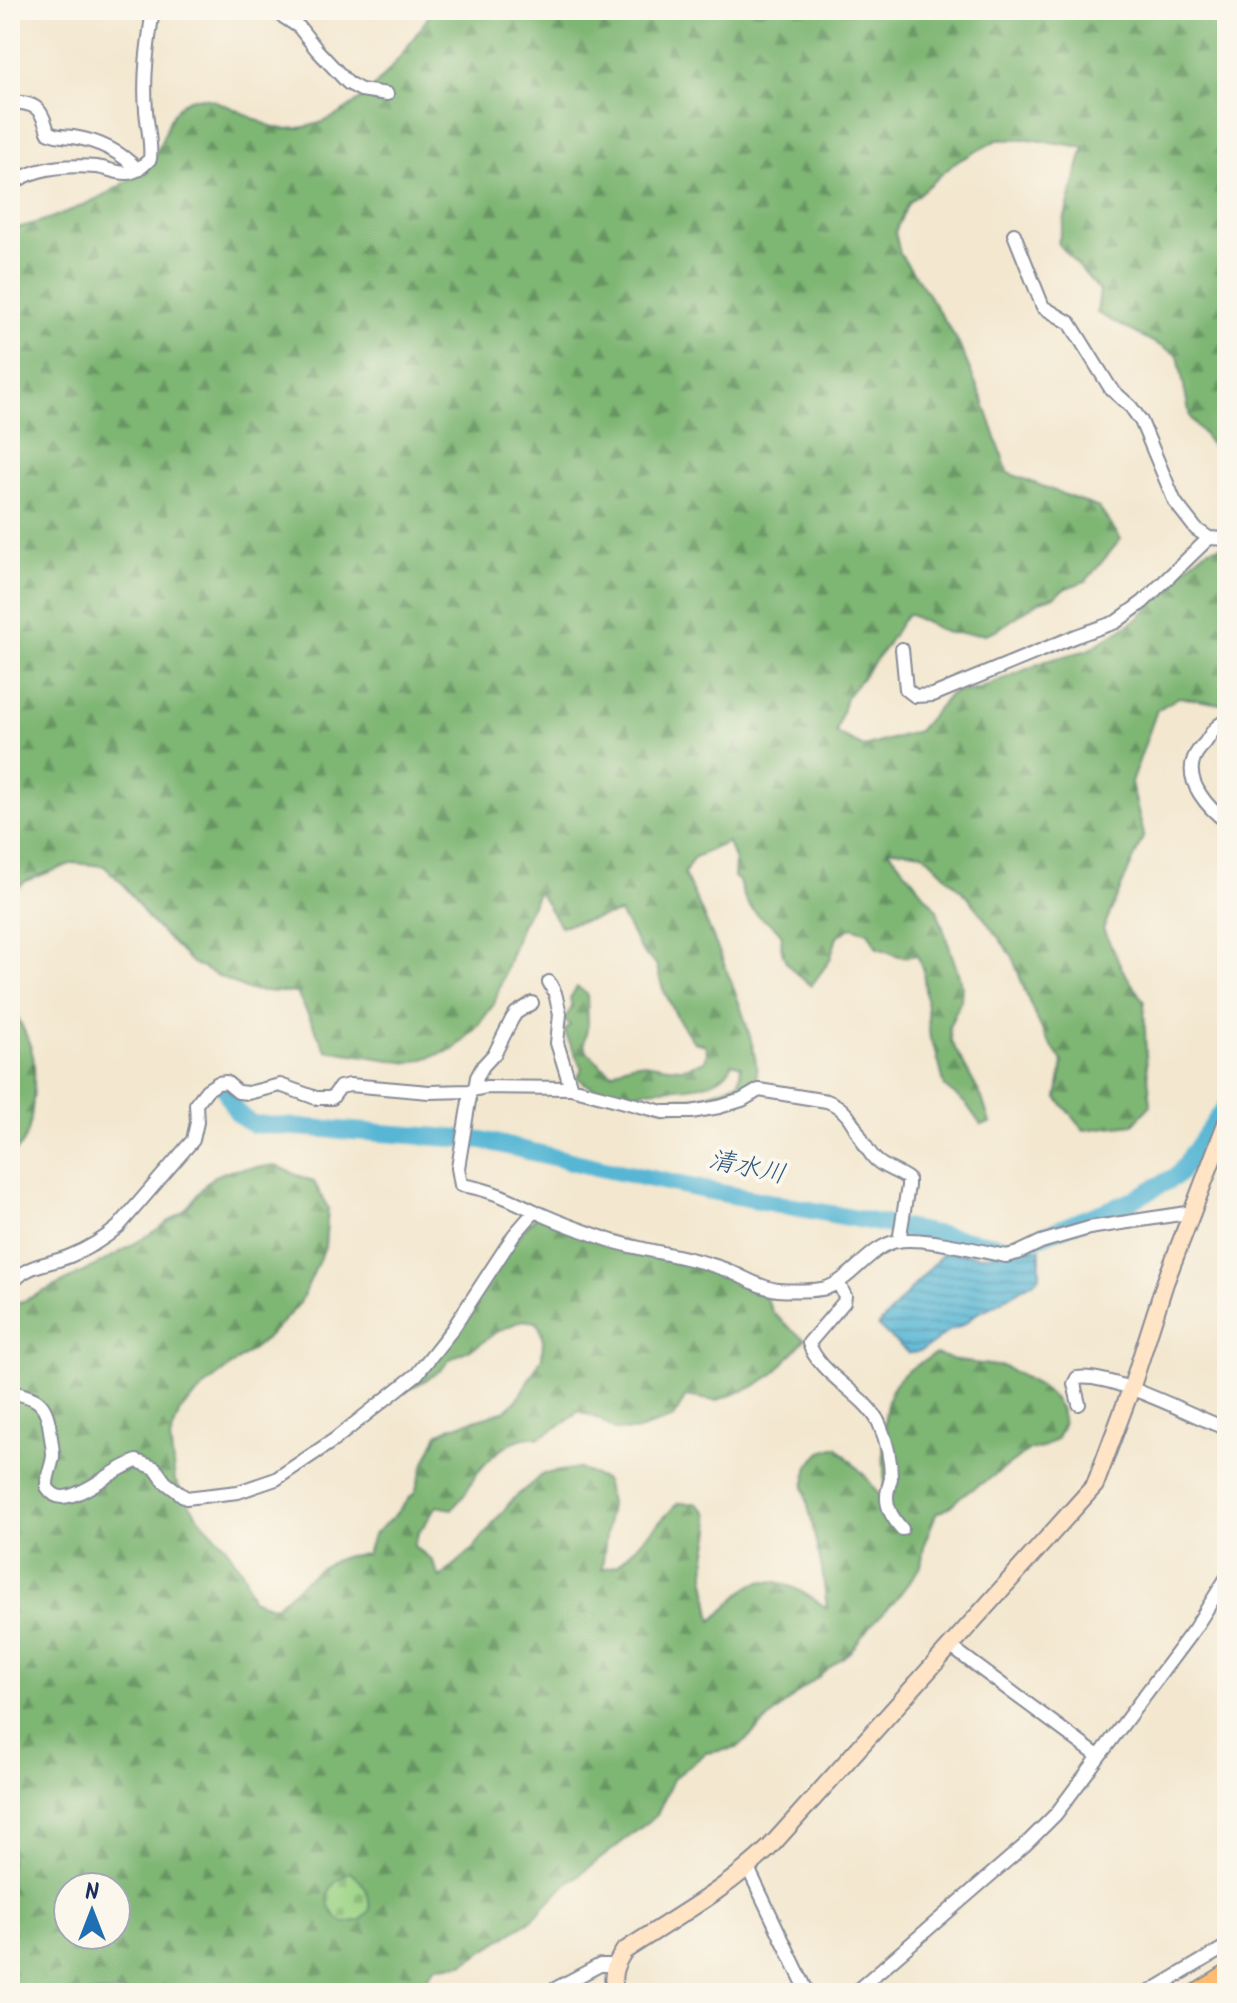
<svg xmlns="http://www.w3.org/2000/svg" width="1237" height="2003" font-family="Kalam,'Klee One',sans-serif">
<defs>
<pattern id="forest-firs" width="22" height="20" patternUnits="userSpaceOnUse" patternTransform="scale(2)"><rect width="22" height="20" fill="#7eb673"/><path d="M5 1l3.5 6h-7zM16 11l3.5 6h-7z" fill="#669462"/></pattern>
<pattern id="cemetery-stones" width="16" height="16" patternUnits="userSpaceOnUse" patternTransform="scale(2)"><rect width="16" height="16" fill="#9dd486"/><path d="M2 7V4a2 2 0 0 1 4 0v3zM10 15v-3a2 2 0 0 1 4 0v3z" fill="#87b676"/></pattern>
<pattern id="water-rules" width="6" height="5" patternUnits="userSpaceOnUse" patternTransform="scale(2)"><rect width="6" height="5" fill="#56b6d4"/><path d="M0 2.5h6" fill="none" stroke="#4694af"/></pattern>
</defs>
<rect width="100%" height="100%" fill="#fbf7ec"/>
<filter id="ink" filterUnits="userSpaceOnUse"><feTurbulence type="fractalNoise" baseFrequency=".0125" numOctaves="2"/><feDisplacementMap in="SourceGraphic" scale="16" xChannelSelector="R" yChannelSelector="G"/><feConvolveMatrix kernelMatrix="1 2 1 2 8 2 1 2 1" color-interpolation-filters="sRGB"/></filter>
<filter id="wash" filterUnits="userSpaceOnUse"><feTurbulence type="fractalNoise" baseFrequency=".006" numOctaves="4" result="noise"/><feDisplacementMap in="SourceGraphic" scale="32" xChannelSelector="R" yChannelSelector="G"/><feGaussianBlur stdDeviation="1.8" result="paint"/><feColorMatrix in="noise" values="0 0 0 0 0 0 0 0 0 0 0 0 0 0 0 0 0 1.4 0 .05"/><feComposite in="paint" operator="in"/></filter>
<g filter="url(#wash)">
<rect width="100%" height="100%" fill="#f3e7cf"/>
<path fill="url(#forest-firs)" stroke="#4c7268" stroke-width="2" fill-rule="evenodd" d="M433 10H1227V450L1216 451 1190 417 1178 355 1097 313 1100 291 1058 243 1084 147 1029 139 997 140 956 162 908 203 895 232 900 254 924 288 957 340 983 400 1008 473 1099 508 1121 539 1086 581 1066 588 1055 596 1040 601 998 629 985 634 947 633 908 614 901 622 885 648 846 698 836 733 864 747 918 731 951 693 979 689 1046 661 1088 650 1139 618 1154 599 1181 571 1207 550 1227 544V705L1179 697 1157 710 1131 783 1144 835 1103 929 1121 967 1144 1002 1146 1056 1151 1105 1133 1124 1084 1130 1057 1098 1063 1063 1046 1038 1030 1004 1012 956 969 898 923 853 888 849 937 910 962 985 961 1000 949 1027 951 1041 982 1098 990 1123 981 1125 966 1104 945 1087 936 1052 930 1039 923 969 917 955C893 960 896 952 877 948L868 932 852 927 837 937 830 960 811 986C793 971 778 961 782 936 775 925 773 926 763 919 750 910 742 897 739 881L734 877 735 862 728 842 693 858 684 874C702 911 764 1046 756 1081 751 1102 719 1102 703 1105 693 1106 682 1109 672 1109 662 1108 652 1105 642 1103 657 1095 678 1099 695 1097 711 1094 724 1089 739 1082L741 1066 732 1063C722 1092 672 1087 647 1090 638 1092 626 1098 617 1096 601 1094 590 1088 578 1078L582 1068 564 1031 570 1025 564 1020 572 1007 570 998 577 987 587 993 588 1024 584 1043 586 1050 602 1066 613 1073C638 1054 653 1068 681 1068 688 1068 698 1063 705 1061L707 1052 706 1045 694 1042 678 1019 663 989 656 964 642 952 620 913 560 926 539 892 521 925 494 1004 476 1028 453 1050 410 1063 326 1050 297 993 247 990 192 963 150 921 123 884 104 866 73 863 26 881 10 894V229C49 223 133 189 155 155 165 139 167 114 184 102 210 84 259 130 287 129 355 128 399 60 433 10Z
M10 1003C19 1019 29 1038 33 1056 36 1073 33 1115 28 1132 25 1141 17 1152 10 1158Z
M276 1166 314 1182 328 1208 325 1247 300 1303 267 1338 211 1381 180 1411 170 1439 175 1481 198 1517 225 1545 245 1576 252 1599 275 1607C296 1589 320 1562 348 1556 354 1555 361 1555 367 1554L373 1535 393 1517 415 1492 423 1467 438 1434 452 1427 504 1411 516 1401 542 1358 543 1340 540 1328 536 1322 522 1320 495 1333 479 1345 450 1359 442 1369 431 1377 411 1388 406 1389 521 1233 538 1214 708 1268 748 1285 764 1294 773 1313 793 1331 805 1339 774 1374 753 1387 715 1401 686 1396 674 1418 635 1431 615 1430 597 1418 578 1411 566 1422 539 1438C518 1432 492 1455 479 1471 473 1478 470 1486 465 1494 461 1499 456 1504 452 1509L437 1506 418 1534 414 1546 432 1560 440 1578 473 1549 512 1500 543 1474 578 1468 605 1480 610 1503 602 1569 618 1565 678 1503H696L707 1512 711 1530 706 1556 705 1580 712 1621C725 1611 736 1595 750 1586 775 1571 806 1594 827 1608L822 1569 804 1487 809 1465 821 1452 837 1447 866 1477 885 1503C885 1473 878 1407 895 1384 905 1370 921 1362 936 1354L958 1361 1005 1367 1038 1385 1050 1394 1060 1408 1063 1425 1057 1438 1042 1448 1030 1450 992 1477 962 1495 950 1507 936 1514 925 1541 921 1566 894 1602 869 1627 851 1651 795 1695 737 1748 706 1753 673 1779 657 1815 561 1889 534 1918 463 1964 436 1966 417 1991 414 1993H10V1307C70 1280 129 1251 182 1212 194 1203 203 1182 215 1176 230 1168 259 1167 276 1166ZM68 1887H116V1935H68Z"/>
<path fill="url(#cemetery-stones)" stroke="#5c8272" stroke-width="2" d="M350 1872C365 1883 369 1892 370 1910L361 1920 344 1923C330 1914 322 1899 334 1884 337 1879 345 1875 350 1872Z"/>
<path fill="url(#water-rules)" stroke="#387299" stroke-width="2" d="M1040 1249V1276L1038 1279 989 1308C972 1313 972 1320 961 1326 957 1329 952 1329 949 1331 934 1341 926 1353 908 1353 898 1343 887 1336 878 1326L946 1250 980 1256Z"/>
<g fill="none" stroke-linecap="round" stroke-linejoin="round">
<path stroke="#56b6d4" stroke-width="18" d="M224 1087C232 1104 235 1115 253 1124L482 1140 600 1168 700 1189 1010 1248 1129 1202 1178 1175 1227 1105"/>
</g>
</g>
<g filter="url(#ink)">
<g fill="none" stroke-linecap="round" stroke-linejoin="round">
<g stroke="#878b96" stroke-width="16">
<path id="street" d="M273 10 299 27 317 50 348 83 361 90 387 94
M10 102C36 103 41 107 48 132 56 137 64 136 73 137 99 141 120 151 138 170
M10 186C32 167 68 165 96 167 107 168 118 174 128 173 137 172 144 165 150 159 152 143 147 126 146 110 143 76 148 43 153 10
M1014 234 1043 307 1070 323 1111 389 1131 407 1141 421 1175 502 1196 529 1209 538 1227 539
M902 649 906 689 915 696 933 695 1076 636 1116 622 1143 602 1209 538
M1227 721C1216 724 1211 734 1205 743 1201 747 1196 753 1194 758 1184 782 1209 809 1227 822
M549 982 555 993 560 1014 557 1043 571 1088
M475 1089 477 1077 483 1066 495 1053 512 1019 516 1013 532 1003
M469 1091V1101L458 1168 461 1185C490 1189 514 1201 541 1214 563 1224 586 1232 609 1240 646 1252 685 1255 721 1268 740 1274 758 1288 778 1290 789 1291 816 1291 826 1288 853 1279 869 1247 897 1241 922 1236 979 1251 1006 1256L1018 1253 1041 1242 1089 1228 1193 1212
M838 1282 845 1296 844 1302 809 1343C818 1374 865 1394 879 1423 886 1439 891 1460 891 1478 890 1484 887 1489 887 1496 886 1509 894 1520 902 1529
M10 1287C25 1263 46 1266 70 1256 87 1249 104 1239 118 1227L193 1140 197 1122 196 1104 207 1090 218 1083 226 1082 238 1092 248 1093 280 1085 316 1098H332L340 1087 350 1085 429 1092 469 1091 486 1087 571 1088 663 1112H691L719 1107 742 1100 759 1090 827 1101C855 1111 857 1140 875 1159 883 1168 898 1171 908 1179V1186L899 1241
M10 1392C37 1397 47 1402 50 1431 51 1439 53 1448 53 1456 52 1467 46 1476 47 1487 51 1493 55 1497 62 1497 83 1497 115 1468 137 1461L155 1468 165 1482 186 1498 238 1492 276 1479 334 1440 417 1374 452 1330 514 1235 535 1211
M1079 1404 1074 1384 1077 1378C1110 1372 1192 1416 1227 1429
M950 1646 1098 1756
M748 1868 808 1993
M547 1993 600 1965H614
M854 1993 1025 1845 1056 1814 1195 1628 1227 1577
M1148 1993 1227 1946"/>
</g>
<g stroke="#878b96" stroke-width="20">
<path id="secondary" d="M615 1993C611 1975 614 1966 624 1951 674 1918 726 1890 769 1848L1095 1485 1131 1389 1165 1283 1227 1121"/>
</g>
<g stroke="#878b96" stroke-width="22">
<path id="primary" d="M1198 1993 1227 1975"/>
</g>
<use href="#street" stroke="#fff" stroke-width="12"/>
<use href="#secondary" stroke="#ffe4c6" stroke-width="16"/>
<use href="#primary" stroke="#febb71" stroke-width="18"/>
</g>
</g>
<g text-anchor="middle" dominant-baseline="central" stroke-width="8" stroke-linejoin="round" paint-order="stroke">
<g font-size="26" font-style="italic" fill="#2d5881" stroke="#fbf7ec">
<text transform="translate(747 1168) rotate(12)">清水川</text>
</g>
</g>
<rect width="1237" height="2003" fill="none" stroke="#fbf7ec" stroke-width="40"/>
<g transform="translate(92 1911)"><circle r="38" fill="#fbf7ec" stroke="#a1a7b3" stroke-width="2"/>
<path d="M0-6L14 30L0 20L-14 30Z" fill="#1f6fb2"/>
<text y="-12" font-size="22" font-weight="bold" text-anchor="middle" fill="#1b2f5e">N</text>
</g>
</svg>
